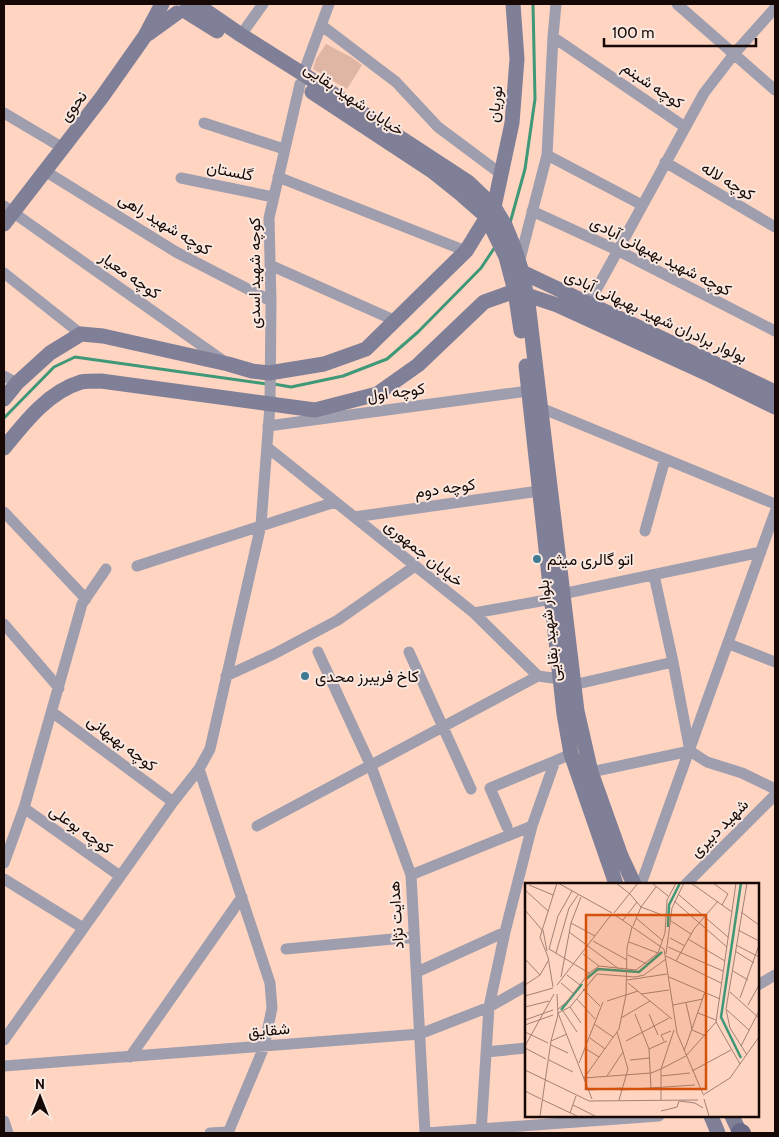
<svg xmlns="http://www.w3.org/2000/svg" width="779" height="1137" font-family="Cabin,Vazirmatn,sans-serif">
<rect width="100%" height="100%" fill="#ffd4c1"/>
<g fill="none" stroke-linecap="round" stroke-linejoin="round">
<path stroke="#3f9877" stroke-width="3" d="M510 223 525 169 535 99 533 4
M274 384 291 387 343 376 387 359 418 332 481 268 495 247
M4 418 54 367 75 357 267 384"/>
</g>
<path fill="#dfb6a3" d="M326 44 351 57 362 65 347 89 313 69 316 59Z"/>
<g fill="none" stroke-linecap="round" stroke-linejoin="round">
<path stroke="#9e9eaf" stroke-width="11" d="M677 4 775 90
M321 25 396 82 438 127 501 174
M241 35 263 4
M553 37 685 127
M303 74 329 4
M4 113 63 148
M204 123 284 149
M547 155 642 205
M665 162 775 227
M45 171 176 252 271 301
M278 177 466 251
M181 178 273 197
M4 206 225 362
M532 211 617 250 775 331
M519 263 547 155 553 37 556 4
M270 265 396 321
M4 273 81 334
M589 303 704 93 734 54 775 8
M4 376 17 383
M541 408 775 504
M268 426 528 391
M267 447 474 613 538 676 560 679
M4 512 86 599
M354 517 539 491
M645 531 665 459
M137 566 335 502
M654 575 673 662 690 751 707 762 742 773 775 789
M562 594 761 552
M474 613 552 599
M4 624 59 688
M729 644 775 662
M318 652 371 766 411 875 425 1133
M409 652 471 789
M226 676 274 654 338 620 415 566
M573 685 673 662
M52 712 173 802
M199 769 270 983 272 1008 264 1047 228 1133
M591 772 690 751
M24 808 120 876
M257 826 538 676
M507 827 490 788 555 761
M4 863 24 808 82 604 106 569
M411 875 532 826
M4 879 83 928
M641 884 775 512
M686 884 775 795
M286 949 414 937
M417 972 505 932
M758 985 775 975
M4 1040 173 802 199 769 210 749 261 525 270 405 271 301 269 218 300 84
M486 1052 526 1048
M130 1057 242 897
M4 1066 420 1034 489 1007 526 986
M4 1121 8 1133
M210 1133 228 1132
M426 1133 659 1116
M481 1133 489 1007 505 932 532 826 555 761 571 754"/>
<path stroke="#7f7f98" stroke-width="15" d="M196 4 241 35 303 74 468 182 494 207 505 225 514 247 522 272 528 303 577 711 591 772 621 856 634 884
M185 11 217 31
M148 34 177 13
M312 92 432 171 462 195 486 216 506 257 515 291 521 331
M494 207 512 123 517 59 513 4
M4 224 102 97 145 36 162 4
M522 272 775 392
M526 366 564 714 571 754 616 884
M4 399 17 383 50 353 81 334 103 336 228 364 252 371 269 373 324 364 366 349 466 251 490 212
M4 448C25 422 48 392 81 382 87 381 95 381 101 381L315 410 377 394 418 365 484 302 515 291 557 305 710 375 775 407
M711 1116 718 1133
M732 1116 740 1133"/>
<path stroke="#696987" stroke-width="18" d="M740 1132 742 1133"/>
</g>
<g fill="#3f7b93" stroke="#f9e8e0" stroke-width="2">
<circle cx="537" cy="559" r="5"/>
<circle cx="305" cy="676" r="5"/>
</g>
<g text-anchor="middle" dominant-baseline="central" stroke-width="4" stroke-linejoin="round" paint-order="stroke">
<g font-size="16" fill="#160804" stroke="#f9e8e0">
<text transform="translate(653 85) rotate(34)">کوچه شبنم</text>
<text transform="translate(354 99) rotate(34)">خیابان شهید بقایی</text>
<text transform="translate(495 104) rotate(-84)">نوریان</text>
<text transform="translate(73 106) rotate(-52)">نحوی</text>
<text transform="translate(230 171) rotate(11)">گلستان</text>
<text transform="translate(728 181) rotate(31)">کوچه لاله</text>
<text transform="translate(165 224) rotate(31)">کوچه شهید راهی</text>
<text transform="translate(661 256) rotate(27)">کوچه شهید بهبهانی آبادی</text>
<text transform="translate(254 273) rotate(-90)">کوچه شهید اسدی</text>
<text transform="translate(130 275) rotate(35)">کوچه معیار</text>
<text transform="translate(656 316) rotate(25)">بولوار برادران شهید بهبهانی آبادی</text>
<text transform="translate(396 392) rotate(-8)">کوچه اول</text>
<text transform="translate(445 488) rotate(-8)">کوچه دوم</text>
<text transform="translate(424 553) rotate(39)">خیابان جمهوری</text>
<text transform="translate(549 631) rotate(-97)">بلوار شهید بقایی</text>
<text transform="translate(122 743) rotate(37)">کوچه بهبهانی</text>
<text transform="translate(719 828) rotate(-45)">شهید دبیری</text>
<text transform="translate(81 829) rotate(35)">کوچه بوعلی</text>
<text transform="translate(396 915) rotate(-94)">هدایت نژاد</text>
<text transform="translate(269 1030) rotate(-5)">شقایق</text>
</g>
<g font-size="16" fill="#160804" stroke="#f9e8e0" text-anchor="start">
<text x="547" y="559">اتو گالری میثم</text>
<text x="315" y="676">کاخ فریبرز محدی</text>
</g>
</g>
<g transform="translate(525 883)">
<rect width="234" height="234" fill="#ffd4c1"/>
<path fill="none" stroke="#3f9877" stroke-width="2.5" d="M216 0 196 134 216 175M143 44 144 22 155 0M61 96 73 86 114 89 137 69M36 127 57 101"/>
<path fill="none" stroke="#a28275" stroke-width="1" d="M33 0 87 30M91 0 105 11 116 24 140 33M127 0 143 13M166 0 207 29M188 0 203 11 197 22M211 0 191 139 215 181M4 2 28 12M0 7 23 28M153 11 203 54M149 18 202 64M0 27 17 47M216 29 234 42M89 30 113 0M90 32 139 66 152 150 178 211M111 35 138 58M98 37 112 19M146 38 166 51M46 40 70 53M108 43 116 24 131 4M18 47 22 68M213 47 234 58M44 49 94 86M145 55 160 63M163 56 200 78M68 58 102 77M104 59 133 70M211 62 234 74M143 64 198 88M24 66 33 33 47 8M24 66 64 90M210 68 229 80M31 70 44 25 53 12M58 71 74 83M141 71 147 25 159 0M103 72 122 81M141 73 196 100M23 74 15 54 32 0M23 74 28 104M0 76 15 92M151 78 169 46 193 18M208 88 223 97M42 92 55 102M36 94 46 40 56 14M144 94 195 116M102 97 142 91M36 100 49 111M103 100 147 136M0 102 15 92 23 78M32 102 86 32M58 106 75 123M205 109 234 135M116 111 144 107M0 113 28 105M215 115 234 62M52 116 70 136M82 118 113 108M161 120 167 146M148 122 178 116M223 122 234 102M0 124 24 118M45 124 56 140M33 126 42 119 64 90 74 83 111 87 133 70 140 50 142 17 151 0M202 127 224 147M38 128 52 149M173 130 191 137M110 131 124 166 126 205M124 131 133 152M96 135 125 118M0 137 28 127M69 141 88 154M0 142 28 132M167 147 181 153M0 149 23 160M92 149 103 186 94 217M65 155 80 166M26 158 42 151M101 158 144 135M139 158 136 152 146 148M26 162 43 170M0 163 29 111M216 163 234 128M0 165 21 176M61 166 74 174M124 166 142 158M159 168 180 109M222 172 205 145 201 126 222 0M24 177 48 189M105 177 125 175M54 180 78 119M0 187 64 218 173 217M167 188 206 167M82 193 98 169M136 193 165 190M59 195 94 146 101 112 102 65 107 44M59 195 126 190 136 186 161 173 191 139M63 207 96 205M95 207 170 202M0 208 16 216M178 212 205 195 234 154M67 216 33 130 45 124 72 91 110 94 119 92 141 76M179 216 184 233M18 217 52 233M136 217V186L149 147M154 218 170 220 178 225M48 222 70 233M136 228 152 224 154 218M45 230 51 213M15 233 26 158 33 132 32 111"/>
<path fill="#d3510b" fill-opacity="0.15" stroke="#d3510b" stroke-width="2.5" d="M61 32H181V206H61Z"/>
<rect width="234" height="234" fill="none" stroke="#160804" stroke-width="2.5"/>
</g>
<rect width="779" height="1137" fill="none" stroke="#160804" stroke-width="10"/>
<g transform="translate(40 1097)" stroke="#f9e8e0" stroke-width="4" paint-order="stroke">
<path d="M0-4L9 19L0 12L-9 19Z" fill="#160804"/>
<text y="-8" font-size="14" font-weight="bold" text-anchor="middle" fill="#160804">N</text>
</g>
<path d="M604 38v8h152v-8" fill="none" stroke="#160804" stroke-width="2.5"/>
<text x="612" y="38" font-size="15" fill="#160804" stroke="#f9e8e0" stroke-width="4" paint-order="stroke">100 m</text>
</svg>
